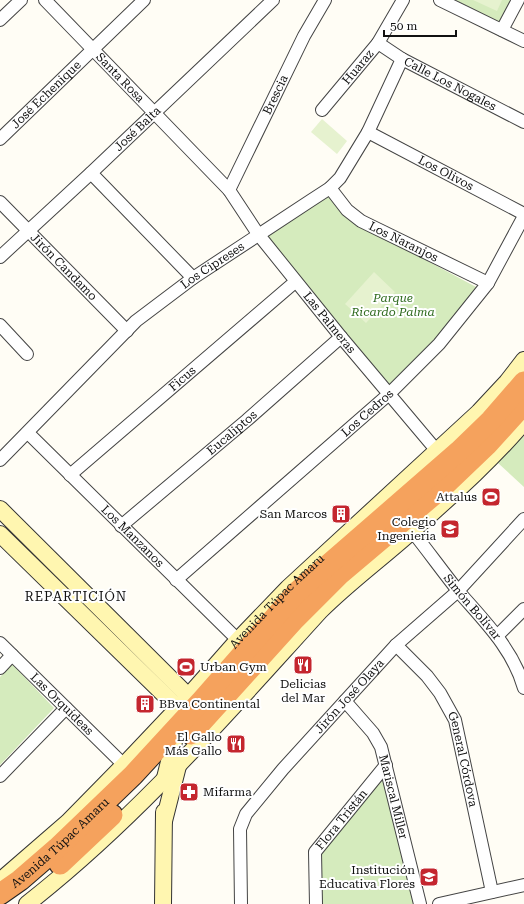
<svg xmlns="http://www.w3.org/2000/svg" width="524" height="904" font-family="'Roboto Serif',serif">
<rect width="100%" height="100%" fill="#fffdf5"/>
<path fill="#d5ebbd" d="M455 0H512L501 23Z
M328 195 373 232 478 288 440 335 389 386 264 236Z
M523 436 524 437V487L498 463Z
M12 664 54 708 0 765V677Z
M384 774 416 904H321L319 856Z"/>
<path fill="#e6f2cf" d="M473 0H502L497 11Z
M322 119 347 141 337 154 311 132Z
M374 272 395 292 366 323 345 304Z"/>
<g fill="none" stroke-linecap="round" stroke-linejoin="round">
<g stroke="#444" stroke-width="14">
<g id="street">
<path id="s1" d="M45 0 229 190 258 234 341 337 437 451"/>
<path d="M440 0 524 41"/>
<path d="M0 20 21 0"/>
<path d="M502 30 518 0"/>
<path id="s2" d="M378 43 402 59 524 122"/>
<path id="s3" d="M322 110 378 43 403 0"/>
<path id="s4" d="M368 132 524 214"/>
<path id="s5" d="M0 139 144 0"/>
<path d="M91 173 193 278"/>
<path id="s6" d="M330 188 347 210 361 221 488 283"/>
<path id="s7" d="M229 190 304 36 325 0"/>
<path id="s8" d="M0 202 127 331"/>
<path id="s9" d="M0 257 91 173 273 0"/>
<path d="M0 325 27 354"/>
<path id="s10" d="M28 433 238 640"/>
<path id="s11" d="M0 460 136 321 193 278 310 201 330 188 340 178 368 132 402 59"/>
<path id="s12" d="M70 475 295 282"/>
<path id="s13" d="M121 526 247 420 341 337"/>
<path id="s14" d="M412 531C428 551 443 572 459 592 485 622 513 649 524 688"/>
<path id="s15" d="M176 580 389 394 439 344 488 283 524 216"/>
<path d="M497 636 524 609"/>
<path id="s16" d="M0 643 124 765"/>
<path id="s17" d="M396 645 427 676 440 693 455 720 492 892"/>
<path d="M0 668 12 655"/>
<path id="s18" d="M345 701 373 733 381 747 420 904"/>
<path d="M0 776 66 708"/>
<path id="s19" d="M241 904 240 829 246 814 283 769 396 645 458 591 524 519"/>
<path id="s20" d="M316 904 315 852 386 765"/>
<path d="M439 904 524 885"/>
</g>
</g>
<g stroke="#333" stroke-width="18">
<g id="secondary">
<path d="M0 509 195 703"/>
<path d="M0 534 178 708"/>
<path d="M165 778 177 729"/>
<path d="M164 821 178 766"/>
<path id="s21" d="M0 881 68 822 124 765 178 708 238 640 288 588 479 412 507 382 524 360"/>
<path d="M27 904C136 819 227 713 320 611 349 582 382 558 412 531 451 496 491 461 524 422"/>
<path d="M163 904 164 812"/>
</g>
</g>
<g stroke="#222" stroke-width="23">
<g id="highway">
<path d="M191 734 295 619 339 575 442 488 487 445 524 404"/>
<path d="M60 864 112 815"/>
<path id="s22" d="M0 894 20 880 57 848 133 775 202 700 298 591 459 451 491 420 524 382"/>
</g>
</g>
<use href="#street" stroke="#fff" stroke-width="12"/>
<use href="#secondary" stroke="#fff6b0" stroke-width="16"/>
<use href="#highway" stroke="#f5a25d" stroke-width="21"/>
</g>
<defs>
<g id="stadium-square" transform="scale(1)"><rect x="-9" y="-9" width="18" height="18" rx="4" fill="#c4262e" stroke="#fff"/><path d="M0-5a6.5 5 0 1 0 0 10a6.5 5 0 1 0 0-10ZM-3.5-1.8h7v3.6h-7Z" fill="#fff"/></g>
<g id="building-square" transform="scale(1)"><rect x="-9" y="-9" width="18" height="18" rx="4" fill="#c4262e" stroke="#fff"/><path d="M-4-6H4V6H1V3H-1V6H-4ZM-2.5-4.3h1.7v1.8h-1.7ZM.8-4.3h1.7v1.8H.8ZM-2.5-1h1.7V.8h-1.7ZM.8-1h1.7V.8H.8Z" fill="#fff"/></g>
<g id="school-square" transform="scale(1)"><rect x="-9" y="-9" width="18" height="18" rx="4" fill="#c4262e" stroke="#fff"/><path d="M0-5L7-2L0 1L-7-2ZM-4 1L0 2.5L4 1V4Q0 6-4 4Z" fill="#fff"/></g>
<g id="restaurant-square" transform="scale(1)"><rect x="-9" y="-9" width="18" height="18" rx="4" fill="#c4262e" stroke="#fff"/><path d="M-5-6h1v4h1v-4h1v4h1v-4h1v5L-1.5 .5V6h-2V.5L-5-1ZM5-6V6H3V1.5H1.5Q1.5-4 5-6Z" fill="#fff"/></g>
<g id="pharmacy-square" transform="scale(1)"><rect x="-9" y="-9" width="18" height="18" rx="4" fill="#c4262e" stroke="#fff"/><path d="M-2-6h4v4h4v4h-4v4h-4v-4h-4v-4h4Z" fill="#fff"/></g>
</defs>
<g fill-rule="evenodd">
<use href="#stadium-square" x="491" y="497"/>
<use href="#building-square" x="341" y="514"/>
<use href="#school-square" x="450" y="529"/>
<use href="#restaurant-square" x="303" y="665"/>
<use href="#stadium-square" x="186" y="667"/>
<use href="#building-square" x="145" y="704"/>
<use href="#restaurant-square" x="236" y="744"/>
<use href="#pharmacy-square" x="189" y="792"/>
<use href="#school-square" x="429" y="877"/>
</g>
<g text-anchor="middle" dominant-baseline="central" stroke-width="4" stroke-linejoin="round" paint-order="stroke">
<g font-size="12" fill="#111" stroke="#fff">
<text stroke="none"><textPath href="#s3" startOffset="56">Huaraz</textPath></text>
<text stroke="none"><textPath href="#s1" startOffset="108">Santa Rosa</textPath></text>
<text stroke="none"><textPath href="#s2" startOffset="83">Calle Los Nogales</textPath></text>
<text stroke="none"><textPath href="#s7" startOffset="106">Brescia</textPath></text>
<text stroke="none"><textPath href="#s5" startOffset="64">José Echenique</textPath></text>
<text stroke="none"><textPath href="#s9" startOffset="188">José Balta</textPath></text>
<text stroke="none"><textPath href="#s4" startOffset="88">Los Olivos</textPath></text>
<text stroke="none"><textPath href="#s6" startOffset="93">Los Naranjos</textPath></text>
<text stroke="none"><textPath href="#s11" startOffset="289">Los Cipreses</textPath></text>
<text stroke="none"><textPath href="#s8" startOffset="91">Jirón Candamo</textPath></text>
<text stroke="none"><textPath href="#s1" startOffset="431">Las Palmeras</textPath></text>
<text stroke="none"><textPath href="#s12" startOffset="148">Ficus</textPath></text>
<text stroke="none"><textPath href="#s15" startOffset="254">Los Cedros</textPath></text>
<text stroke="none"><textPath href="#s13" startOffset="145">Eucaliptos</textPath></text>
<text stroke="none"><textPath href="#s10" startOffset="147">Los Manzanos</textPath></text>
<text stroke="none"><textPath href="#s21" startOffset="394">Avenida Túpac Amaru</textPath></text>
<text stroke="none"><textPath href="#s14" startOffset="97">Simón Bolívar</textPath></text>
<text stroke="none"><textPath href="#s19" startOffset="248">Jirón José Olaya</textPath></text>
<text stroke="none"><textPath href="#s16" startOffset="87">Las Orquídeas</textPath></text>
<text stroke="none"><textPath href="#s17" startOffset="136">General Córdova</textPath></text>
<text stroke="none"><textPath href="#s18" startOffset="110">Mariscal Miller</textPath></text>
<text stroke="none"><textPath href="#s20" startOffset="94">Flora Tristán</textPath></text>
<text stroke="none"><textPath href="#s22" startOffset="79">Avenida Túpac Amaru</textPath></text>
</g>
<g font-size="12" font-style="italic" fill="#2f6b1f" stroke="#fff">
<text x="393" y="298">Parque<tspan x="393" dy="14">Ricardo Palma</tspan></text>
</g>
<g font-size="12" fill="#111" stroke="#fff" text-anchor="end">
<text x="477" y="497">Attalus</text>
<text x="327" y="514">San Marcos</text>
<text x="436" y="522">Colegio<tspan x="436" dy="14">Ingenieria</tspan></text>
<text x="200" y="667" text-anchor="start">Urban Gym</text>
<text x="303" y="684" text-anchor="middle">Delicias<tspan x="303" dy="14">del Mar</tspan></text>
<text x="159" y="704" text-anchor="start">BBva Continental</text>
<text x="222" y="737">El Gallo<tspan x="222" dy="14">Más Gallo</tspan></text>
<text x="203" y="792" text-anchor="start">Mifarma</text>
<text x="415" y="870">Institución<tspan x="415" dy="14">Educativa Flores</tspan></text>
</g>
<g font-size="13" letter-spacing="1" fill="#111" stroke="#fff">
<text x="76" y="596">REPARTICIÓN</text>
</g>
</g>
<path d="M384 30v6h72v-6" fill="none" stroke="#111111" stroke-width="2"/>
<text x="390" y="30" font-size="12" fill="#111111" stroke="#ffffff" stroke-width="3" paint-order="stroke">50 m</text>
</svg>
